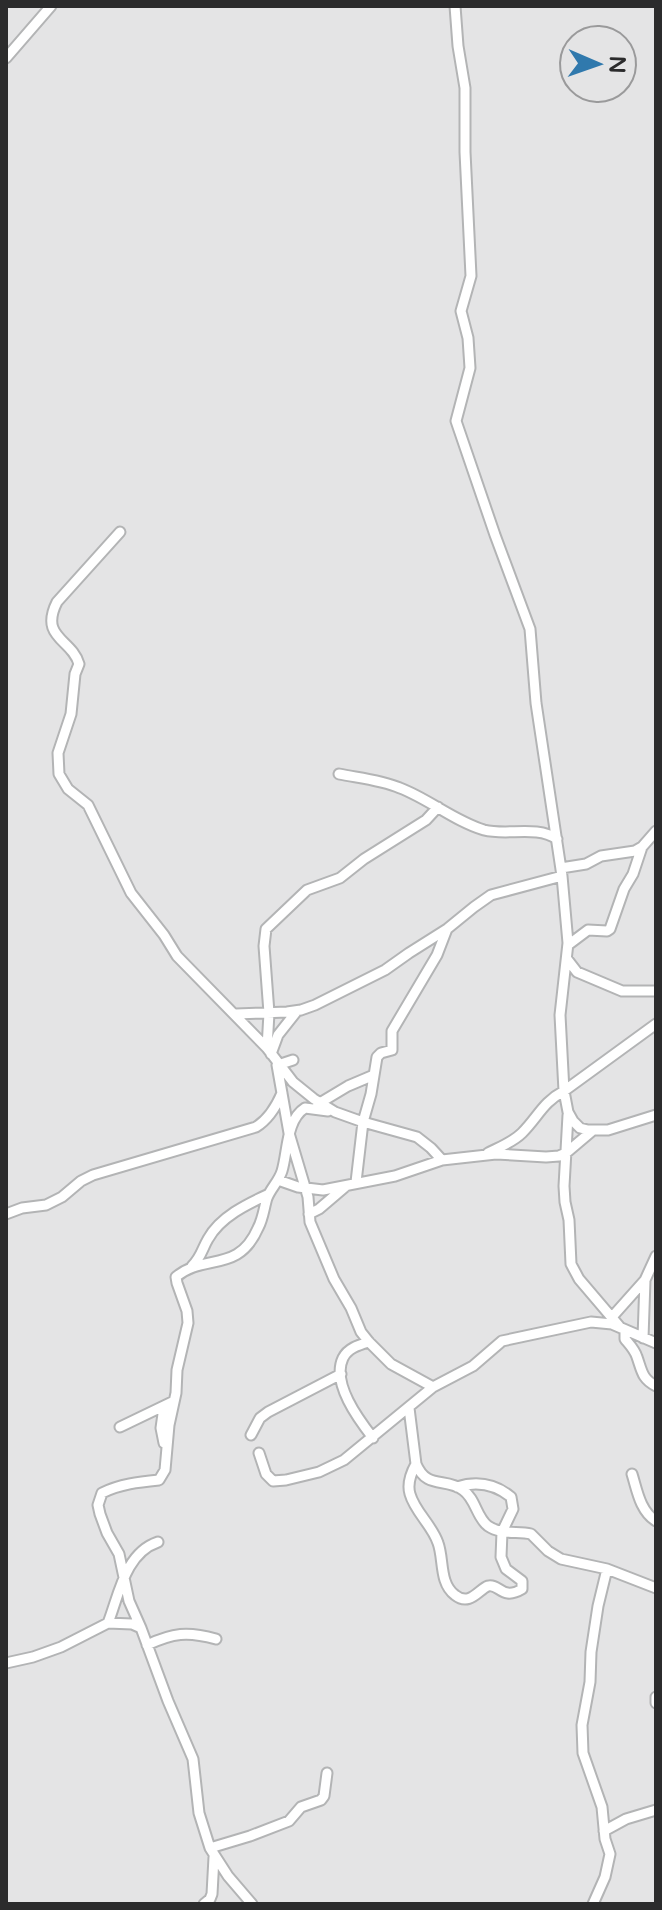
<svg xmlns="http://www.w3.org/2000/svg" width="662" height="1910" font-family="'Varela Round',sans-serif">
<rect width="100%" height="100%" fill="#e4e4e5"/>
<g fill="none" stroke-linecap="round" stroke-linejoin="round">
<g stroke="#b3b4b5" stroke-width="13">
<path id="minor" d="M455 6 458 46 465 88V152L471 276 461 311 468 338 470 368 456 421 495 535 530 629 536 703 562 876 568 943 560 1015 564 1091 568 1112 573 1121 580 1128 588 1130H608L656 1115
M6 58 51 6
M120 532 57 602C39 638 72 639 79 664L75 674 71 714 58 753 59 774 68 789 88 805 131 893 164 935 177 956 267 1048 293 1082 314 1099 335 1112 363 1122 417 1137 431 1148 442 1160 496 1154 546 1157 559 1156 566 1153 592 1131
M339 774C359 778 381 780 400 788 429 799 454 821 484 830 508 836 536 825 557 839
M561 868 586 864 601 856 635 851 642 847 656 831
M568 945 588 930 607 931 610 929 624 889 633 874 642 847
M567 959 577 972 622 991H656
M236 1014 287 1012 301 1010 315 1005 385 970 409 953 447 929 474 907 491 895 562 876
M267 1048 269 1013 264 946 266 929 307 890 340 878 364 859 426 820 438 807
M271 1054 278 1035 297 1011
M277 1065 289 1133 308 1197 310 1222 334 1279 351 1308 361 1332 369 1342 391 1364 433 1387
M278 1065 293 1060
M318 1104 348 1086 374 1075
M568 1115 564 1186 565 1202 569 1220 571 1264 579 1279 619 1326
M488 1153C500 1147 513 1142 522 1133 538 1117 543 1102 564 1091L656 1024
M278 1180 298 1187 323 1190 395 1176 442 1160
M356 1182 363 1122 371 1094 377 1057 381 1053 392 1050V1031L437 955 447 929
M6 1214 22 1208 46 1205 62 1197 81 1181 93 1175 256 1127C269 1119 276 1107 282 1093
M309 1214 319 1209 346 1186
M192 1266C201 1258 202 1249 208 1239 220 1217 247 1204 269 1194
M612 1317 645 1280
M625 1330V1339C630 1345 635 1350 637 1357 642 1371 642 1379 656 1386
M643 1338 645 1280 656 1256
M369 1342C359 1345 348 1348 343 1358 331 1383 359 1420 373 1438
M164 1407 161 1428 164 1443
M409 1408 416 1464C427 1490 445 1477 463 1490 476 1499 476 1517 488 1526 501 1535 517 1531 531 1534L548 1551 561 1559 607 1569 656 1588
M120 1427 174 1401
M251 1435 260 1418 268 1412 341 1374
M259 1453 266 1474 273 1481 286 1480 319 1472 344 1460 433 1387 473 1366 502 1341 591 1322 612 1324 656 1343
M416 1464C411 1473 407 1484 410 1494 415 1512 432 1525 438 1543 444 1559 439 1583 455 1595 470 1607 479 1589 488 1586 499 1583 502 1601 522 1589V1581L506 1569 501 1557 502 1532 513 1509 511 1497C495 1484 476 1481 457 1487
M632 1474C637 1490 640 1511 656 1521
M108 1623C119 1595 125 1553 158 1542
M141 1628 129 1601 119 1554 107 1533 100 1514 98 1505 102 1493C120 1484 139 1482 159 1480L165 1470 169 1425 176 1393 177 1370 188 1323 187 1311 177 1283 176 1277C204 1253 238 1274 258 1228 263 1219 264 1208 267 1198 271 1188 279 1181 282 1171 288 1151 286 1120 305 1108L328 1111
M147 1645C173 1633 187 1631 216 1639
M6 1663 33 1657 61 1647 108 1623 132 1624 141 1628 168 1701 193 1759 199 1813 210 1848 228 1876 252 1904
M656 1697V1703
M604 1831 626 1819 656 1810
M210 1848 250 1836 289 1821 301 1807 321 1800 324 1796 327 1773
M204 1904 210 1899 212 1894 214 1857
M593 1904 605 1877 610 1854 605 1839 602 1807 583 1753 582 1725 590 1682 591 1652 598 1606 607 1569"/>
</g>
<use href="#minor" stroke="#fff" stroke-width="9"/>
</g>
<rect width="662" height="1910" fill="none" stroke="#2b2b2c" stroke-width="16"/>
<g transform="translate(598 64) rotate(92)"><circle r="38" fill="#e4e4e5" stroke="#9a9a9b" stroke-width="2"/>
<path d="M0-6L14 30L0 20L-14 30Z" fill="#3079ad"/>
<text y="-12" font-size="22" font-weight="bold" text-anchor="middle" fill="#2b2b2c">N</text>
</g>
</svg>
